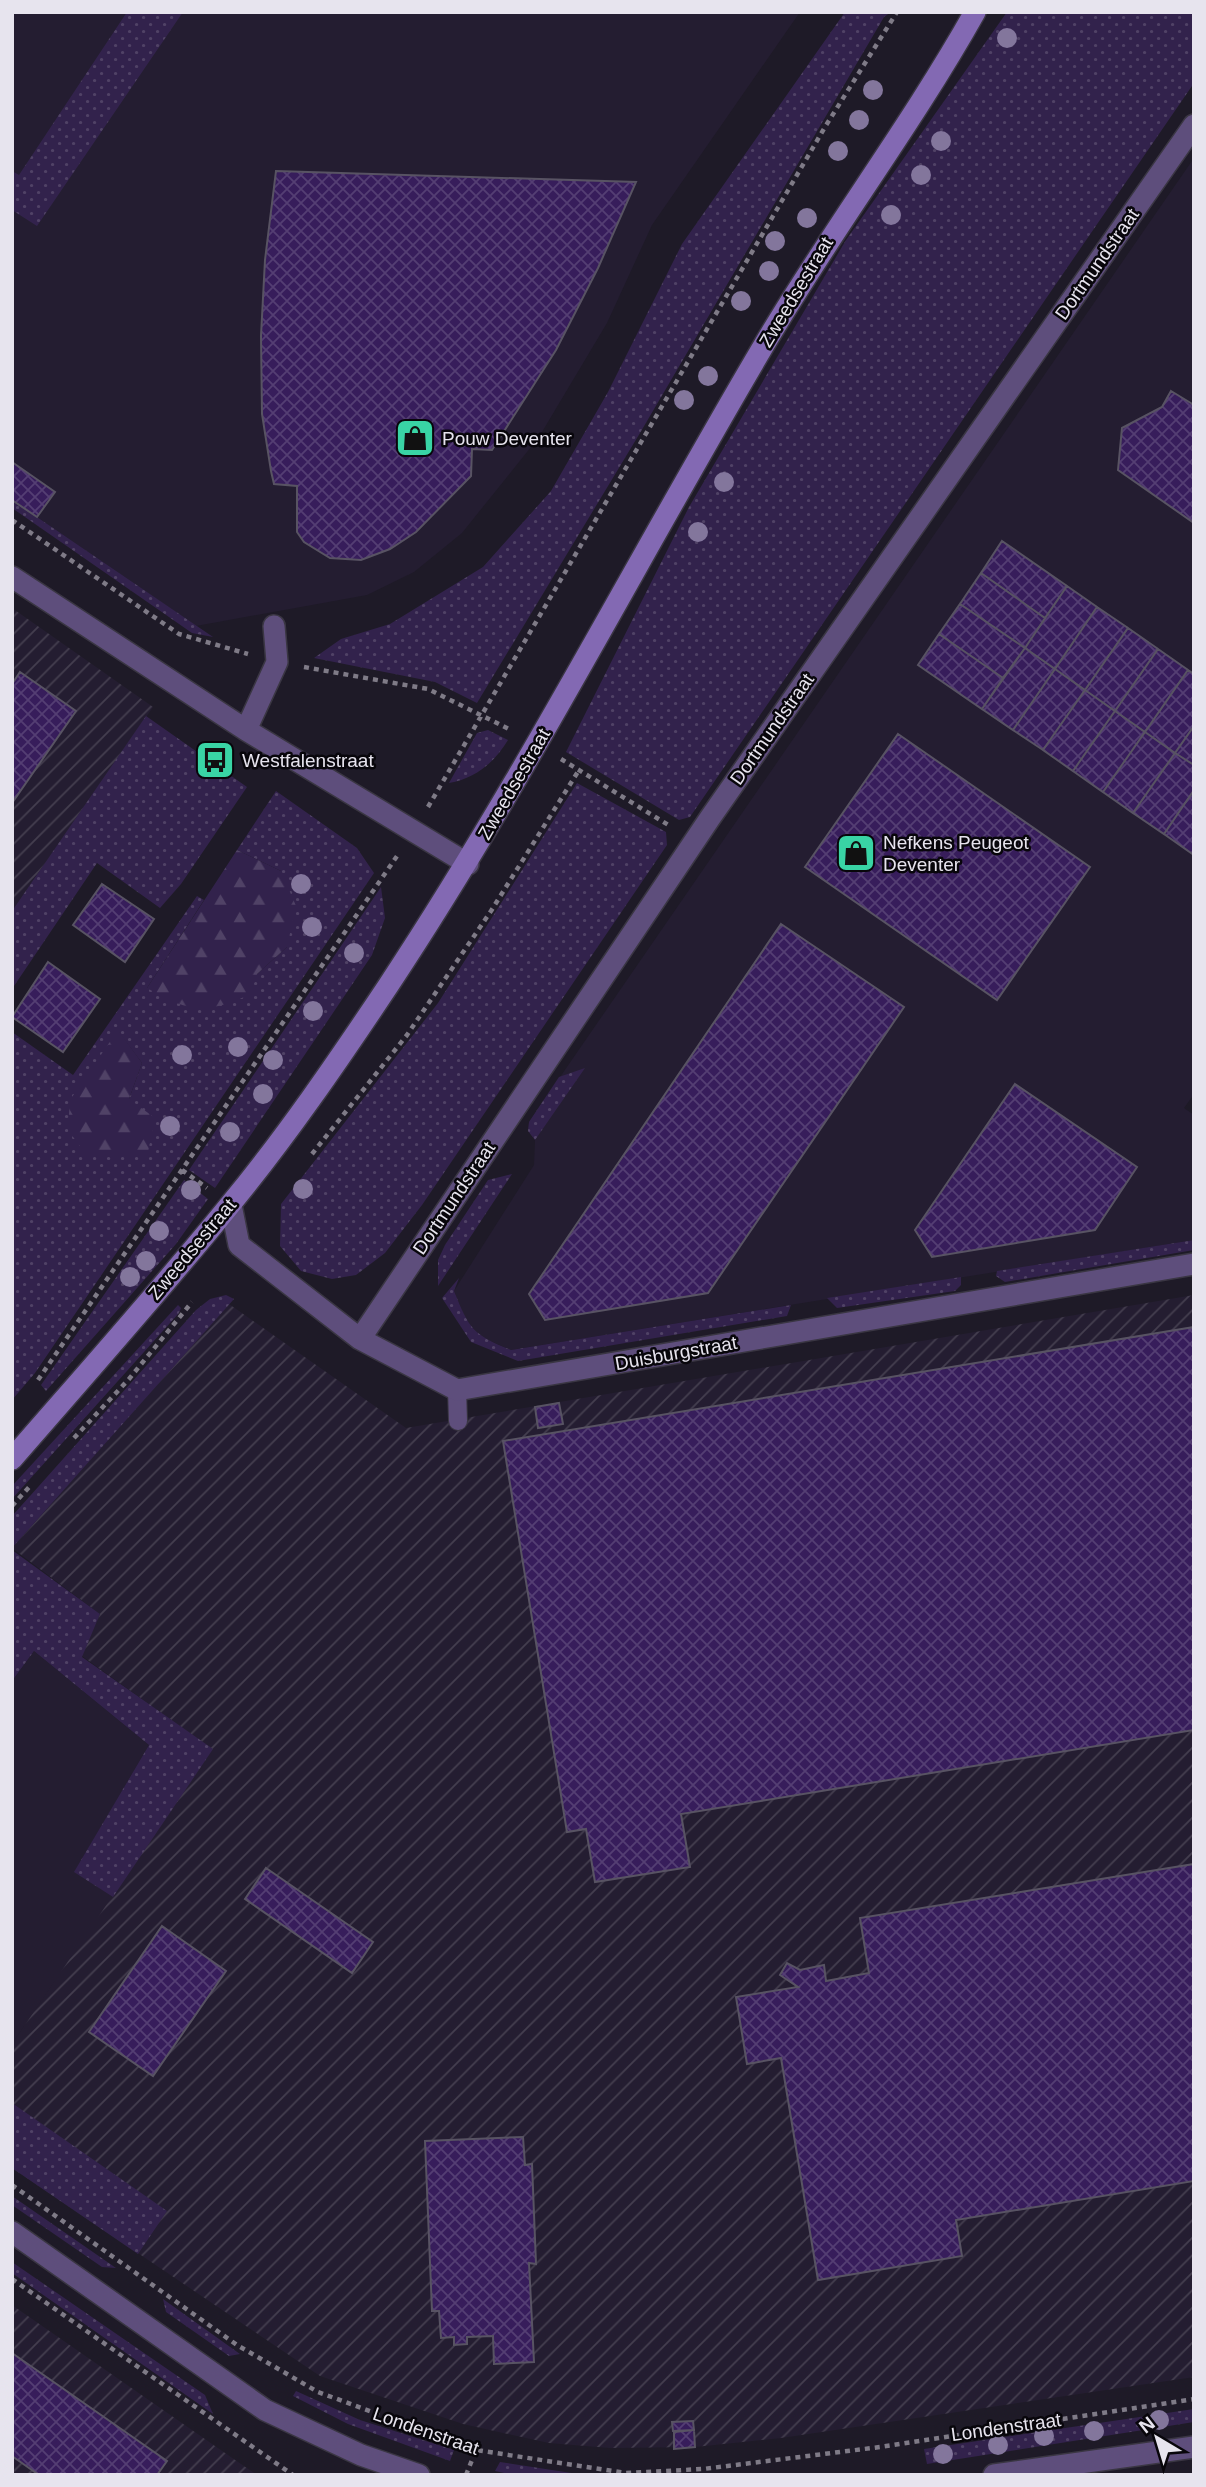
<svg xmlns="http://www.w3.org/2000/svg" width="1206" height="2487" font-family="Arial,sans-serif">
<defs>
<pattern id="industrial-furrows" width="10" height="10" patternUnits="userSpaceOnUse" patternTransform="scale(1.75)"><rect width="10" height="10" fill="#241d31"/><path d="M-1 1l2-2M0 10L10 0M9 11l2-2" fill="none" stroke="#443e4f"/></pattern>
<pattern id="grass-dots" width="8" height="8" patternUnits="userSpaceOnUse" patternTransform="scale(1.75)"><rect width="8" height="8" fill="#32224c"/><path d="M2 2h.1M6 6h.1" fill="none" stroke="#504266" stroke-width="1.8" stroke-linecap="round"/></pattern>
<pattern id="forest-firs" width="22" height="20" patternUnits="userSpaceOnUse" patternTransform="scale(1.75)"><rect width="22" height="20" fill="#32224c"/><path d="M5 1l3.5 6h-7zM16 11l3.5 6h-7z" fill="#504266"/></pattern>
<pattern id="building-cross-hatch" width="8" height="8" patternUnits="userSpaceOnUse" patternTransform="scale(1.75)"><rect width="8" height="8" fill="#371d5b"/><path d="M0 0l8 8M0 8l8-8" fill="none" stroke="#543e73"/></pattern>
</defs>
<rect width="100%" height="100%" fill="#1e1a27"/>
<path fill="#241d31" d="M12 12H800L652 225 607 323 539 437 462 533 414 572 367 595 196 626 12 500Z
M1194 158V1094L1184 1108 1194 1115V1240L511 1350 478 1336 466 1321 454 1291 534 1165 535 1140 528 1131 529 1122Z
M34 1651 149 1745 75 1871 113 1897 12 2044V1681Z"/>
<path fill="url(#industrial-furrows)" d="M12 608 153 707 12 911Z
M1194 1295V2377L781 2438 695 2447 610 2448 549 2443 463 2424 320 2376 12 2168V2044L212 1749 82 1656 100 1614 12 1548 229 1304 406 1428Z
M12 2305 238 2462 257 2475H12Z"/>
<path fill="url(#grass-dots)" fill-rule="evenodd" d="M127 12H183L37 226 12 210V171L19 175Z
M845 12H891L884 17 640 433 477 703 435 682 314 658 341 639 390 624 483 567 551 491 608 392 682 244Z
M1007 12H1194V83L690 817 679 820 566 752 689 507 846 240Z
M12 500 213 637 192 633 12 508Z
M146 716 247 787 181 884 160 908 97 863 12 989V911Z
M488 730 508 740C494 763 476 778 449 783L477 733Z
M577 783 666 832 667 845 422 1205 385 1253 356 1275 332 1279 301 1271 280 1246 281 1204 438 1003Z
M276 791 357 848 374 873 35 1373 12 1400V1032L73 1075 197 896 204 900 147 988 257 974 287 947 281 871 237 850ZM118 1031 142 1063 129 1099Z
M381 887 385 918 372 955 215 1188 189 1170Z
M585 1068 535 1140 528 1131 529 1122 559 1077Z
M512 1174 438 1286V1260L445 1245 488 1180Z
M184 1180 208 1199 176 1244 46 1391 41 1385Z
M1194 1240V1250L1005 1282 996 1276 997 1271Z
M961 1277V1285L955 1291 837 1308 827 1298Z
M459 1278 454 1291C470 1330 472 1334 511 1350L791 1305 787 1316 518 1361 471 1342 442 1298Z
M226 1295 234 1299 12 1548V1516L30 1496 196 1310 210 1299Z
M178 1305 181 1308 179 1313 12 1499V1486Z
M12 1550 100 1614 82 1657 213 1749 113 1897 74 1872 149 1745 34 1651 12 1681Z
M12 2103 167 2211 138 2254 12 2168Z
M12 2196 116 2268 102 2267 12 2205Z
M12 2262 205 2395 213 2414 12 2273Z
M163 2299 240 2354 229 2356 166 2312Z
M296 2391 360 2420 454 2450 450 2461 348 2424 293 2396Z
M1194 2409V2422L927 2464 924 2449Z
M500 2462 578 2474 582 2475H513L495 2471Z"/>
<path fill="url(#forest-firs)" d="M237 850 281 871 296 906 287 947 257 974 251 994C207 1014 189 1013 147 988Z
M118 1030 142 1063 129 1099 155 1118 148 1152 133 1157H88L68 1130 70 1100Z"/>
<path fill="url(#building-cross-hatch)" stroke="#585363" stroke-width="2" d="M276 171 636 182 598 268 556 350 492 450 472 449 471 476 416 532 390 549 361 560 330 558 304 542 297 532V486L274 484 271 471 262 414 261 336 265 260Z
M1171 391 1194 405V523L1118 470 1122 428 1162 407Z
M12 462 55 492 37 517 12 500Z
M1002 541 1067 586 1045 618 981 573Z
M981 573 1045 618 1025 648 960 604Z
M1067 586 1097 607 1055 669 1025 648Z
M960 604 1025 648 1003 678 939 634Z
M1097 607 1128 628 1085 690 1055 669Z
M1128 628 1158 649 1115 711 1085 690Z
M939 634 1003 678 982 709 918 665Z
M1025 648 1055 669 1013 730 982 709Z
M1158 649 1188 670 1145 732 1115 711Z
M1055 669 1085 690 1043 750 1013 730Z
M1188 670 1194 674V726L1175 753 1145 732Z
M20 672 76 711 12 803V684Z
M1085 690 1115 711 1073 771 1043 750Z
M1115 711 1145 732 1103 792 1073 771Z
M1194 726V765L1175 753Z
M1145 732 1175 753 1133 813 1103 792Z
M898 734 1090 867 997 1000 805 867Z
M1175 753 1194 765V790L1164 834 1133 813Z
M1194 790V855L1164 834Z
M102 884 154 919 125 962 73 925Z
M781 924 904 1007 708 1293 545 1320 529 1294Z
M48 962 100 999 63 1052 12 1017Z
M1015 1084 1137 1167 1095 1230 932 1257 915 1230Z
M1194 1327V1730L681 1814 690 1867 595 1882 586 1829 567 1832 503 1441Z
M559 1403 563 1424 538 1428 535 1407Z
M1194 1864V2181L956 2220 962 2256 818 2280 781 2058 747 2064 736 1997 798 1987 780 1975 787 1963 800 1970 824 1965 826 1981 869 1973 860 1918Z
M266 1868 373 1942 352 1973 245 1899Z
M162 1926 226 1971 153 2076 89 2032Z
M523 2137 525 2165 532 2164 536 2264 529 2263 534 2362 494 2364 493 2336 467 2337V2344L454 2345V2337L441 2338 439 2311H432L425 2141Z
M12 2353 167 2461 157 2475H39L12 2456Z
M693 2421 694 2430 673 2431 672 2422Z
M694 2430 695 2447 674 2449V2432Z"/>
<g fill="none" stroke-linecap="round" stroke-linejoin="round">
<g stroke="#3a3643" stroke-width="20">
<path id="lane" d="M457 1390 458 1421"/>
</g>
<g stroke="#3a3643" stroke-width="24">
<path id="street" d="M12 577 246 730 468 864
M246 730 277 662 274 626
M231 1205 239 1245 360 1339 457 1390 1194 1264
M360 1339 710 818 1194 125
M12 2232 265 2410 361 2455 419 2475
M994 2475 1194 2447"/>
</g>
<g stroke="#3a3643" stroke-width="24">
<path id="secondary" d="M12 1459C85 1375 159 1292 229 1206 286 1137 338 1061 388 986 525 779 638 558 764 345 831 231 911 126 975 12"/>
</g>
<path stroke="#7f7b87" stroke-width="4.5" stroke-dasharray="5 5" stroke-linecap="butt" d="M12 520 179 634 248 654
M304 667 428 689 511 730
M561 759 670 826
M428 807 825 127 897 12
M312 1154 407 1035 491 911 579 770
M182 1170 207 1188
M38 1380 397 856
M74 1438 129 1379 192 1302
M12 1506 30 1486
M12 2185 237 2345 318 2392 476 2450 626 2473 703 2469 880 2447 1194 2399
M12 2279 293 2475
M466 2475 476 2450"/>
<use href="#lane" stroke="#5e4e7c" stroke-width="18"/>
<use href="#street" stroke="#5e4e7c" stroke-width="21"/>
<use href="#secondary" stroke="#8369b3" stroke-width="21"/>
</g>
<g fill="#83769c">
<circle cx="1007" cy="38" r="10"/>
<circle cx="873" cy="90" r="10"/>
<circle cx="859" cy="120" r="10"/>
<circle cx="941" cy="141" r="10"/>
<circle cx="838" cy="151" r="10"/>
<circle cx="921" cy="175" r="10"/>
<circle cx="891" cy="215" r="10"/>
<circle cx="807" cy="218" r="10"/>
<circle cx="775" cy="241" r="10"/>
<circle cx="769" cy="271" r="10"/>
<circle cx="741" cy="301" r="10"/>
<circle cx="708" cy="376" r="10"/>
<circle cx="684" cy="400" r="10"/>
<circle cx="724" cy="482" r="10"/>
<circle cx="698" cy="532" r="10"/>
<circle cx="301" cy="884" r="10"/>
<circle cx="312" cy="927" r="10"/>
<circle cx="354" cy="953" r="10"/>
<circle cx="313" cy="1011" r="10"/>
<circle cx="238" cy="1047" r="10"/>
<circle cx="182" cy="1055" r="10"/>
<circle cx="273" cy="1060" r="10"/>
<circle cx="263" cy="1094" r="10"/>
<circle cx="170" cy="1126" r="10"/>
<circle cx="230" cy="1132" r="10"/>
<circle cx="303" cy="1189" r="10"/>
<circle cx="191" cy="1190" r="10"/>
<circle cx="159" cy="1231" r="10"/>
<circle cx="146" cy="1261" r="10"/>
<circle cx="130" cy="1277" r="10"/>
<circle cx="1159" cy="2420" r="10"/>
<circle cx="1094" cy="2431" r="10"/>
<circle cx="1044" cy="2436" r="10"/>
<circle cx="998" cy="2445" r="10"/>
<circle cx="943" cy="2454" r="10"/>
</g>
<defs>
<g id="shop-square" transform="scale(2.0125)"><rect x="-9" y="-9" width="18" height="18" rx="4" fill="#39d4a5" stroke="#08060b"/><path d="M-5-2.5h2.3a2.7 3.5 0 0 1 5.4 0H5L5.5 6h-11ZM-1.5-2.5h3a1.5 2.3 0 0 0-3 0Z" fill="#111"/></g>
<g id="bus-square" transform="scale(2.0125)"><rect x="-9" y="-9" width="18" height="18" rx="4" fill="#39d4a5" stroke="#08060b"/><path d="M-5-6H5V4H4V6H2V4H-2V6H-4V4H-5ZM-3.5-4V0h7V-4ZM-3.5 1.2v1.5H-2V1.2ZM2 1.2v1.5H3.5V1.2Z" fill="#111"/></g>
</defs>
<g fill-rule="evenodd">
<use href="#shop-square" x="415" y="438"/>
<use href="#bus-square" x="215" y="760"/>
<use href="#shop-square" x="856" y="853"/>
</g>
<g text-anchor="middle" dominant-baseline="central" stroke-width="5" stroke-linejoin="round" paint-order="stroke">
<g font-size="19" fill="#e7e4ee" stroke="#08060b">
<text transform="translate(1097 264) rotate(-55)">Dortmundstraat</text>
<text transform="translate(796 292) rotate(-59)">Zweedsestraat</text>
<text transform="translate(772 729) rotate(-55)">Dortmundstraat</text>
<text transform="translate(514 784) rotate(-60)">Zweedsestraat</text>
<text transform="translate(454 1198) rotate(-56)">Dortmundstraat</text>
<text transform="translate(192 1249) rotate(-50)">Zweedsestraat</text>
<text transform="translate(676 1353) rotate(-10)">Duisburgstraat</text>
<text transform="translate(1006 2427) rotate(-8)">Londenstraat</text>
<text transform="translate(426 2431) rotate(19)">Londenstraat</text>
</g>
<g font-size="19" fill="#e7e4ee" stroke="#08060b" text-anchor="start">
<text x="442" y="438">Pouw Deventer</text>
<text x="242" y="760">Westfalenstraat</text>
<text x="883" y="842">Nefkens Peugeot<tspan x="883" dy="22">Deventer</tspan></text>
</g>
</g>
<rect width="1206" height="2487" fill="none" stroke="#e7e4ee" stroke-width="28"/>
<g transform="translate(1157 2438) rotate(322)" stroke="#08060b" stroke-width="5" paint-order="stroke">
<path d="M0-5L12 26L0 18L-12 26Z" fill="#e7e4ee"/>
<text y="-10" font-size="19" font-weight="bold" text-anchor="middle" fill="#e7e4ee">N</text>
</g>
</svg>
